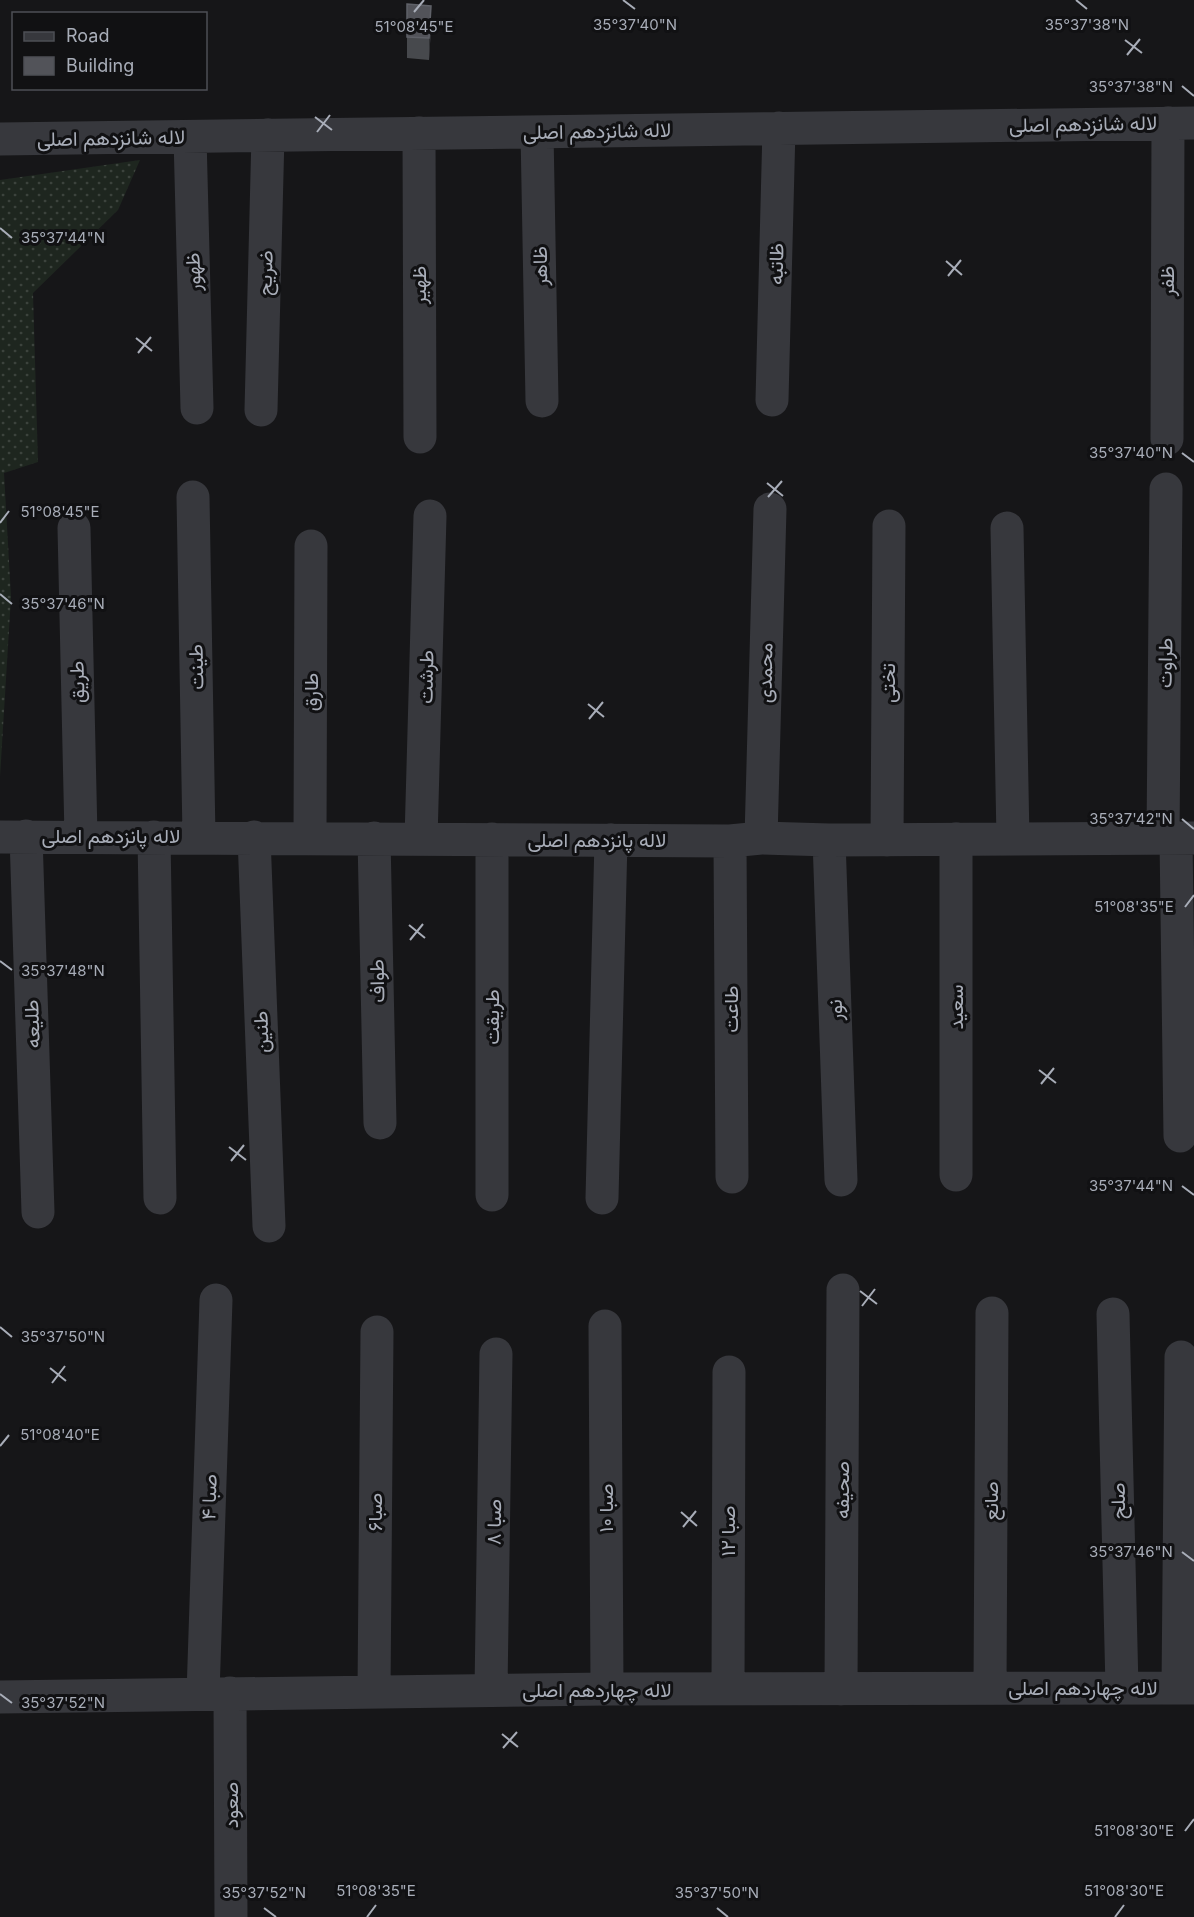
<svg xmlns="http://www.w3.org/2000/svg" width="1194" height="1917" font-family="Inter,Vazirmatn,sans-serif">
<defs>
<pattern id="grass-dots" width="8" height="8" patternUnits="userSpaceOnUse" patternTransform="scale(1.5)"><rect width="8" height="8" fill="#1e261f"/><path d="M2 2h.1M6 6h.1" fill="none" stroke="#3c433d" stroke-width="1.8" stroke-linecap="round"/></pattern>
</defs>
<rect width="100%" height="100%" fill="#161618"/>
<path fill="url(#grass-dots)" d="M140 160 118 210 33 293 38 462 4 473 11 597 0 777V180Z"/>
<g fill="none" stroke-linecap="round" stroke-linejoin="round">
<path stroke="#37383d" stroke-width="33" d="M537 132 542 401
M419 133 420 437
M190 137 197 408
M0 139 1194 123
M772 400 779 128
M261 410 268 135
M1167 439 1168 123
M193 497 199 837
M74 528 81 836
M1007 528 1013 839
M26 836 38 1212
M0 837 730 841 761 838 829 840 1194 838
M154 837 160 1198
M254 837 269 1226
M310 838 311 546
M374 838 380 1123
M761 838 770 509
M1163 838 1166 489
M1176 838 1180 1136
M421 839 430 516
M956 839V1175
M829 840 841 1180
M887 840 889 526
M730 841 732 1177
M492 1195V839
M602 1198 611 840
M1113 1314 1122 1688
M605 1326 607 1689
M990 1688 992 1313
M1178 1688 1181 1357
M728 1689 729 1372
M841 1689 843 1290
M491 1690 496 1354
M374 1692 377 1332
M230 1693 231 1917
M203 1694 216 1300
M0 1697 607 1689 1194 1688"/>
</g>
<path fill="#47494d" d="M407 4 431 28 429 60 407 58Z"/>
<path fill="#2f3033" d="M431 6V28L429 60V38Z"/>
<path fill="#525359" stroke="#5f6168" stroke-width="1.5" d="M407 4 431 6 429 38 407 37Z"/>
<path fill="none" stroke="#a8adb8" stroke-width="2" d="M623 0 635 9M1076 0 1087 9M414 12 424 0M1125 40 1142 53M1127 55 1140 39M1182 86 1194 96M315 117 332 130M317 132 330 115M0 228 12 238M946 261 962 275M948 276 961 260M136 338 152 351M138 353 151 337M1182 453 1194 462M767 483 783 496M768 497 782 481M0 523 9 511M0 594 12 604M588 704 604 717M589 719 603 702M1182 819 1194 829M1185 907 1194 895M409 925 425 938M410 940 423 924M0 961 12 970M1039 1070 1056 1083M1041 1084 1054 1068M229 1147 246 1160M231 1161 244 1145M1182 1186 1194 1195M860 1291 877 1304M862 1306 875 1289M0 1327 12 1337M50 1368 66 1381M52 1383 65 1366M0 1446 9 1435M681 1512 697 1526M683 1527 696 1511M1182 1552 1194 1561M0 1694 12 1703M502 1734 518 1747M503 1748 517 1732M1185 1831 1194 1819M264 1908 276 1917M717 1908 728 1917M367 1917 376 1905M1115 1917 1124 1905"/>
<g text-anchor="middle" dominant-baseline="central" stroke-width="6" stroke-linejoin="round" paint-order="stroke">
<g font-size="20" fill="#a8adb8" stroke="#111113">
<text transform="translate(1083 124) rotate(-1)">لاله شانزدهم اصلی</text>
<text transform="translate(597 131) rotate(-1)">لاله شانزدهم اصلی</text>
<text transform="translate(111 138) rotate(-1)">لاله شانزدهم اصلی</text>
<text transform="translate(776 264) rotate(-89)">ظاتبه</text>
<text transform="translate(540 266) rotate(-91)">ظاهر</text>
<text transform="translate(193 272) rotate(-92)">ظهور</text>
<text transform="translate(265 273) rotate(-88)">ضریح</text>
<text transform="translate(1167 281) rotate(-90)">ظفر</text>
<text transform="translate(419 285) rotate(-90)">ظهیر</text>
<text transform="translate(1165 663) rotate(-89)">طراوت</text>
<text transform="translate(196 667) rotate(-91)">طینت</text>
<text transform="translate(765 673) rotate(-89)">محمدی</text>
<text transform="translate(426 677) rotate(-89)">طرشت</text>
<text transform="translate(77 682) rotate(-91)">طریق</text>
<text transform="translate(888 683) rotate(-90)">تختی</text>
<text transform="translate(311 692) rotate(-90)">طارق</text>
<text x="111" y="836">لاله پانزدهم اصلی</text>
<text x="597" y="840">لاله پانزدهم اصلی</text>
<text transform="translate(377 981) rotate(-91)">طواف</text>
<text transform="translate(956 1007) rotate(-90)">سعید</text>
<text transform="translate(731 1009) rotate(-90)">طاعت</text>
<text transform="translate(835 1010) rotate(-92)">نور</text>
<text transform="translate(492 1017) rotate(-90)">طریقت</text>
<text transform="translate(32 1024) rotate(-92)">طلیعه</text>
<text transform="translate(261 1032) rotate(-92)">طنین</text>
<text transform="translate(842 1490) rotate(-90)">صحیفه</text>
<text transform="translate(209 1497) rotate(-88)">صبا ۴</text>
<text transform="translate(991 1501) rotate(-90)">صانع</text>
<text transform="translate(1118 1501) rotate(-91)">صلح</text>
<text transform="translate(606 1508) rotate(-90)">صبا ۱۰</text>
<text transform="translate(375 1512) rotate(-90)">صبا۶</text>
<text transform="translate(494 1522) rotate(-89)">صبا ۸</text>
<text transform="translate(728 1531) rotate(-90)">صبا ۱۲</text>
<text x="1083" y="1688">لاله چهاردهم اصلی</text>
<text x="597" y="1690">لاله چهاردهم اصلی</text>
<text transform="translate(231 1805) rotate(-90)">صعود</text>
</g>
</g>
<g font-size="15" text-anchor="middle" fill="#a8adb8" stroke="#111113" stroke-width="6" stroke-linejoin="round" paint-order="stroke">
<text x="635" y="30">35°37'40"N</text>
<text x="1087" y="30">35°37'38"N</text>
<text x="414" y="32">51°08'45"E</text>
<text x="1131" y="92">35°37'38"N</text>
<text x="63" y="243">35°37'44"N</text>
<text x="1131" y="458">35°37'40"N</text>
<text x="60" y="517">51°08'45"E</text>
<text x="63" y="609">35°37'46"N</text>
<text x="1131" y="824">35°37'42"N</text>
<text x="1134" y="912">51°08'35"E</text>
<text x="63" y="976">35°37'48"N</text>
<text x="1131" y="1191">35°37'44"N</text>
<text x="63" y="1342">35°37'50"N</text>
<text x="60" y="1440">51°08'40"E</text>
<text x="1131" y="1557">35°37'46"N</text>
<text x="63" y="1708">35°37'52"N</text>
<text x="1134" y="1836">51°08'30"E</text>
<text x="376" y="1896">51°08'35"E</text>
<text x="1124" y="1896">51°08'30"E</text>
<text x="264" y="1898">35°37'52"N</text>
<text x="717" y="1898">35°37'50"N</text>
</g>
<rect x="12" y="12" width="195" height="78" fill="#111113" stroke="#4d4f55" stroke-width="1.5"/>
<rect x="24" y="32" width="30" height="9" fill="#37383d" stroke="#4d4f55" stroke-width="1.5"/>
<text x="66" y="42" font-size="18" fill="#a8adb8">Road</text>
<rect x="24" y="57" width="30" height="18" fill="#525359" stroke="#4d4f55" stroke-width="1.5"/>
<text x="66" y="72" font-size="18" fill="#a8adb8">Building</text>
</svg>
